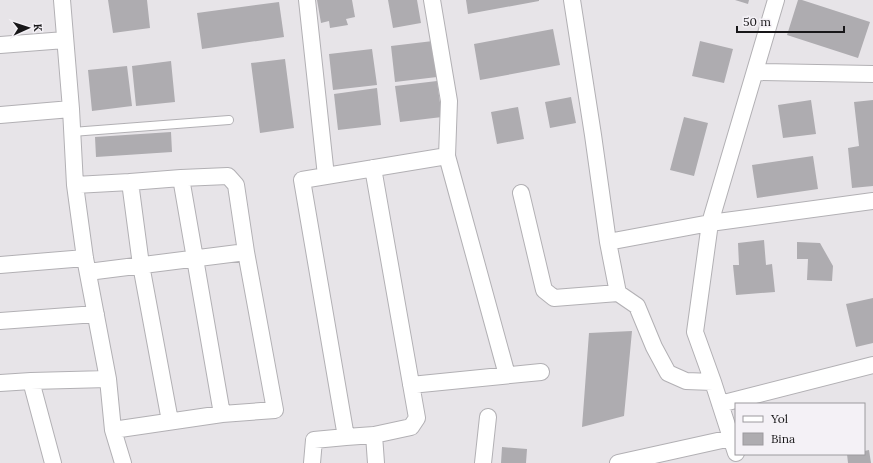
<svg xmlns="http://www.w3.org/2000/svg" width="873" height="463" font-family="Lora,serif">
<rect width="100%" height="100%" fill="#e7e4e8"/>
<path fill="#aeacb0" d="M108 0H147L150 28 113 33Z
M317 0H352L355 17 346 19 348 25 330 28 329 21 321 23Z
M388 0H417L421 23 393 28Z
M466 0H539V1L468 14Z
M735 0H749L748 4Z
M798 0H802L870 22 858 58 787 35Z
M279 2 284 37 202 49 197 13Z
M553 29 560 65 480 80 474 44Z
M433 41 437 77 395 82 391 46Z
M700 41 733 49 724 83 692 76Z
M372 49 377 85 333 90 329 54Z
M285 59 294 128 260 133 251 63Z
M171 61 175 102 136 106 132 66Z
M127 66 132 106 92 111 88 70Z
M437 81 442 117 400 122 395 86Z
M377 88 381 125 338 130 334 94Z
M571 97 576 123 550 128 545 102Z
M811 100 816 134 783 138 778 105Z
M873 100V186L852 188 848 148 859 146 854 102Z
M518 107 524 139 497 144 491 112Z
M684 117 708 123 694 176 670 170Z
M171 132 172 152 96 157 95 137Z
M813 156 818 189 757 198 752 165Z
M764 240 766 265 772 264 775 292 736 295 733 265H739L738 243Z
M797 242 820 243 833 266 832 281 807 280 808 259H797Z
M873 298V343L856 347 846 304Z
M632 331 624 416 582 427 589 333Z
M502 447 527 449 526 463H501Z
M869 450 871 463H848L847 454H864V451Z"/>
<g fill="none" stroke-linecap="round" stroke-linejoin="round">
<g stroke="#b2b0b4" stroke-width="10">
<path id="lane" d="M72 132 229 120"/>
</g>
<g stroke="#b2b0b4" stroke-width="18">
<path id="street" d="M62 0 71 109 75 185 85 258 108 379 113 430 123 463
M307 0 326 176
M432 0 449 101 447 156 507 375
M572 0 593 135 608 242 618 293
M0 45 65 40
M755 72 873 74
M0 115 71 109
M181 178 228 176 236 185 246 252 275 410 222 414
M130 182 141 265 170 421
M75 185 130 182 181 178 222 414 113 430
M521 193 544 290 554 298 618 293 637 306 654 347 668 373 686 381 713 382
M608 242 710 223 873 201
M0 265 85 258
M88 272 246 252
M0 321 96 314
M31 381 53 463
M0 383 31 381 108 379
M411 385 541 372
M720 404 873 365
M374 435 376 463
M346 437 302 180 447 156
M736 453 713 382 695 332 710 223 776 0
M312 463 314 440 346 437 374 435 411 427 417 418 373 168
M483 463 488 417
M618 463 731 438"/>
</g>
<use href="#lane" stroke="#fff" stroke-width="8"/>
<use href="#street" stroke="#fff" stroke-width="16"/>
</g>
<rect x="735" y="403" width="130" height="52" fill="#f4f1f6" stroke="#9c9a9e"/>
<rect x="743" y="416" width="20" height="6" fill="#ffffff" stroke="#9c9a9e"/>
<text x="771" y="423" font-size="12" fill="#181719">Yol</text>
<rect x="743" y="433" width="20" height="12" fill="#aeacb0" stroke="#9c9a9e"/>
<text x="771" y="443" font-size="12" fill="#181719">Bina</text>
<g transform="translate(28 28) rotate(87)" stroke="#f4f1f6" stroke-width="3" paint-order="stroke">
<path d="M0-3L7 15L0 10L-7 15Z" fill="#181719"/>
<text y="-6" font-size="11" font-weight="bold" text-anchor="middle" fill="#181719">K</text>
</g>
<path d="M737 26v6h107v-6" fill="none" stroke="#181719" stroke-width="2"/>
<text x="743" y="26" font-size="12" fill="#181719" stroke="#f4f1f6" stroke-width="3" paint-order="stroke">50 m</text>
</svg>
